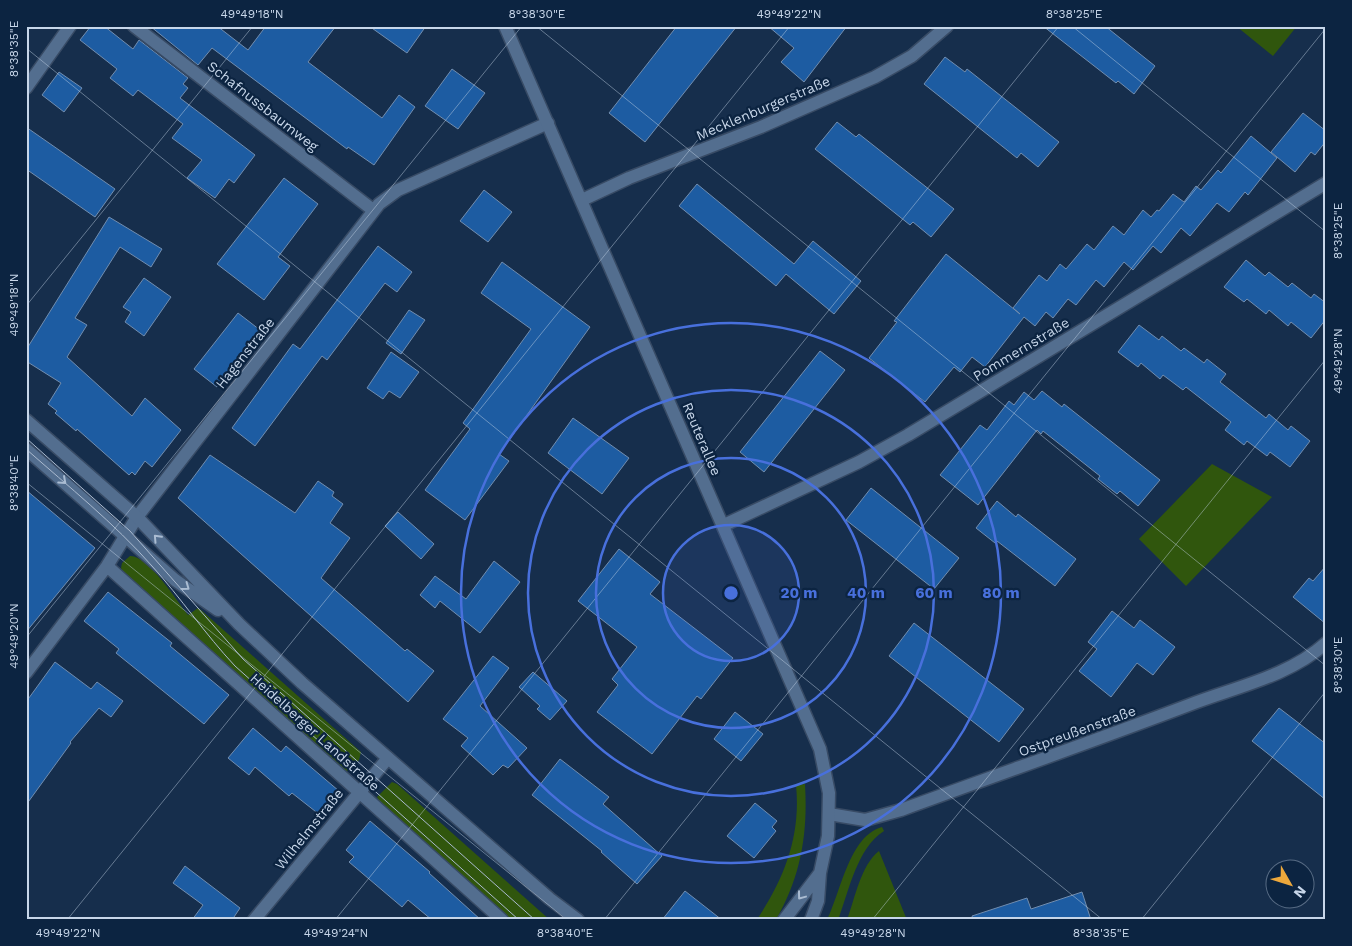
<svg xmlns="http://www.w3.org/2000/svg" width="1352" height="946" font-family="'Work Sans',sans-serif">
<rect width="100%" height="100%" fill="#162e4c"/>
<path fill="#30560d" d="M1236 26H1297L1273 56Z
M1212 464 1272 497 1186 586 1139 539Z
M130 556C148 555 177 601 188 615L198 608 201 610 361 752 359 760 348 771 344 772 124 574 121 568 122 563Z
M392 782 397 784 550 920H510L380 803 377 797Z
M805 784C808 834 801 876 776 920L758 918C785 877 801 835 796 785Z
M882 827 884 831C857 848 849 891 838 920H827C841 892 849 836 882 827Z
M879 851 907 920H847C855 898 861 865 879 851Z"/>
<path fill="#1d5ca2" stroke="#718daf" d="M91 26H104L133 49 139 40 188 78 183 84 188 88 180 98 255 155 234 183 229 179 215 198 187 178 202 160 172 138 183 124 138 90 133 96 110 78 117 69 80 40Z
M150 26H217L248 50 266 26H336L308 62 382 118 399 95 415 107 374 165 348 147 347 149 212 48 198 65Z
M369 26H426L407 53Z
M677 26H737L645 142 609 113Z
M768 26H847L804 82 781 62 794 48Z
M1043 26H1105L1155 66 1134 94 1118 81 1116 83Z
M945 57 965 72 967 69 1059 142 1038 167 1021 153 1017 158 924 84Z
M452 69 485 93 458 129 425 106Z
M59 72 82 88 64 112 42 95Z
M1303 113 1326 131V141L1315 155 1311 152 1295 172 1271 152Z
M837 122 856 137 859 134 954 209 931 237 913 222 910 225 815 149Z
M26 127 115 189 95 217 26 169Z
M1251 136 1277 158 1248 195 1245 192 1229 212 1217 203 1190 236 1181 228 1161 253 1153 246 1133 270 1124 262 1104 287 1096 280 1076 305 1068 299 1053 318 1046 312 1035 326 1024 317 985 367 972 357 960 372 954 367 925 402 869 358 897 322 894 321 946 254 1020 314 1013 308 1039 275 1047 281 1060 264 1066 269 1087 244 1094 250 1113 226 1124 235 1143 210 1151 217 1157 210 1159 211 1173 194 1184 202 1196 186 1201 190 1218 170 1221 173Z
M284 178 318 204 278 257 290 266 264 300 217 264Z
M697 184 794 264 813 241 861 281 834 314 786 274 776 286 679 206Z
M484 190 512 212 488 242 460 221Z
M109 217 162 249 151 267 120 247 75 318 87 325 67 357 132 416 145 398 181 430 152 467 145 461 135 475 132 472 129 475 77 429 76 431 55 413 57 411 48 404 61 383 26 361V350Z
M378 246 412 272 397 292 385 283 327 360 322 356 255 446 232 428 293 344 300 349Z
M1246 260 1265 276 1269 272 1288 287 1292 283 1311 298 1314 294 1326 303V319L1311 338 1291 322 1288 326 1269 310 1266 314 1247 299 1244 302 1224 287Z
M502 262 590 327 499 454 509 461 465 520 425 490 470 429 463 423 531 329 481 293Z
M144 278 171 297 144 336 125 322 131 312 123 307Z
M409 310 425 320 401 354 386 343Z
M238 313 260 330 217 387 194 369Z
M1139 325 1159 340 1162 336 1181 351 1184 348 1204 363 1207 359 1226 374 1220 382 1266 418 1269 414 1288 430 1291 426 1310 441 1290 467 1270 452 1267 456 1247 441 1244 445 1225 430 1231 422 1186 387 1183 390 1163 375 1160 379 1141 363 1138 367 1118 352Z
M820 351 845 370 764 472 740 452Z
M391 352 419 372 400 398 389 391 383 399 367 388Z
M1042 391 1062 407 1064 404 1160 480 1138 506 1120 491 1117 494 1098 479 1100 476 1043 431 1041 434 1037 430 978 505 940 475 980 425 987 430 1009 401 1014 405 1024 392 1034 400Z
M573 418 629 458 602 494 548 453Z
M210 455 295 513 318 481 334 492 332 496 343 504 330 523 350 538 321 578 405 651 407 649 434 671 408 702 178 498Z
M871 488 959 558 934 589 846 520Z
M26 490 95 548 26 632Z
M997 501 1016 517 1018 514 1076 559 1055 586 997 541 995 543 976 528Z
M398 512 434 544 421 559 385 526Z
M619 549 660 582 650 594 733 658 701 699 697 696 652 754 597 712 618 685 612 679 637 647 578 601Z
M494 561 520 582 480 633 440 601 435 608 420 595 435 576 466 599Z
M1326 566V624L1293 597 1309 578 1313 581Z
M108 592 172 643 170 646 229 695 204 724 116 653 119 649 84 621Z
M1112 611 1134 628 1140 620 1175 647 1153 675 1137 663 1111 697 1079 671 1097 649 1088 642Z
M914 623 1024 709 999 742 889 656Z
M493 656 509 668 480 706 527 748 508 768 503 765 493 775 461 746 468 738 443 719Z
M55 662 91 689 97 682 123 701 111 717 99 708 70 742 71 743 26 805V702Z
M533 672 567 701 550 720 537 709 540 706 519 687Z
M1279 708 1326 744V800L1252 741Z
M735 712 763 734 741 761 714 739Z
M253 728 281 752 286 746 339 791 320 815 292 793 289 796 255 767 249 775 228 758Z
M560 759 609 797 603 804 662 856 637 884 601 852 602 851 532 795Z
M755 803 777 821 772 827 776 831 754 858 727 836Z
M370 821 430 872 429 873 481 920H432L408 900 402 907 349 862 354 857 346 850Z
M185 866 240 908 232 920H192L203 905 173 883Z
M685 891 722 920H662Z
M1082 892 1091 920H973L972 916 1027 898 1031 909Z"/>
<g fill="none" stroke-linecap="round" stroke-linejoin="round">
<g stroke="#384b65" stroke-width="15">
<path id="minor" d="M134 26 373 210
M26 88 70 26
M582 200 629 178 761 127 875 77 912 56 947 26
M724 525 859 462 908 435 1326 183
M107 566 502 920
M26 673 107 566 137 517 379 204 398 190 548 123
M829 814 865 820 901 810C997 775 1094 741 1189 705 1235 687 1288 677 1326 643
M254 920 388 758"/>
</g>
<g stroke="#384b65" stroke-width="15">
<path id="tertiary" d="M505 26 820 749 829 793 828 836 820 873 818 901 811 920
M26 420 137 517 239 624 302 683 550 899 578 920
M26 449 175 580 218 610
M784 920 820 873"/>
</g>
<use href="#minor" stroke="#536e8f" stroke-width="12"/>
<use href="#tertiary" stroke="#536e8f" stroke-width="12"/>
<path stroke="#aabacf" stroke-width="1" d="M26 438 130 531 243 659 535 920
M26 449C69 487 114 523 152 566 181 598 205 634 235 666L519 920"/>
</g>
<defs><path id="oneway-chevron" d="M-2-3.5L2.5 0L-2 3.5" fill="none" stroke-width="1.6" stroke-linecap="round" stroke-linejoin="round" transform="scale(1.25)"/></defs>
<g stroke="#aabcd2">
<use href="#oneway-chevron" transform="translate(63 481) rotate(42)"/>
<use href="#oneway-chevron" transform="translate(157 538) rotate(-133)"/>
<use href="#oneway-chevron" transform="translate(186 587) rotate(36)"/>
<use href="#oneway-chevron" transform="translate(801 896) rotate(127)"/>
</g>
<path fill="none" stroke="#c7d6e9" stroke-width="1" stroke-opacity="0.45" d="M536 26 1326 666M1072 26 1326 232M26 48 1103 920M26 306 253 26M26 482 567 920M26 638 522 26M26 916 30 920M67 920 790 26M335 920 1059 26M604 920 1326 28M872 920 1326 359M1141 920 1326 691"/>
<circle cx="731" cy="593" r="68" fill="#4870dc" fill-opacity=".12"/>
<g fill="none" stroke="#4870dc" stroke-width="2.5">
<circle cx="731" cy="593" r="68"/>
<circle cx="731" cy="593" r="135"/>
<circle cx="731" cy="593" r="203"/>
<circle cx="731" cy="593" r="270"/>
</g>
<g text-anchor="middle" dominant-baseline="central" stroke-width="4.5" stroke-linejoin="round" paint-order="stroke">
<g font-size="14" fill="#c7d6e9" stroke="#0c2441">
<text transform="translate(263 106) rotate(38)">Schafnussbaumweg</text>
<text transform="translate(763 108) rotate(-23)">Mecklenburgerstraße</text>
<text transform="translate(1021 349) rotate(-31)">Pommernstraße</text>
<text transform="translate(245 353) rotate(-52)">Hagenstraße</text>
<text transform="translate(702 439) rotate(67)">Reuterallee</text>
<text transform="translate(1077 731) rotate(-20)">Ostpreußenstraße</text>
<text transform="translate(315 732) rotate(42)">Heidelberger Landstraße</text>
<text transform="translate(309 829) rotate(-51)">Wilhelmstraße</text>
</g>
</g>
<circle cx="731" cy="593" r="8" fill="#4870dc" stroke="#0c2441" stroke-width="2.5"/>
<g font-size="15" text-anchor="middle" font-weight="bold" fill="#4870dc" stroke="#0c2441" stroke-width="4.5" stroke-linejoin="round" paint-order="stroke">
<text x="799" y="598">20 m</text>
<text x="866" y="598">40 m</text>
<text x="934" y="598">60 m</text>
<text x="1001" y="598">80 m</text>
</g>
<rect width="1352" height="946" fill="none" stroke="#0c2441" stroke-width="55"/>
<g transform="translate(1290 884) rotate(129)"><circle r="24" fill="#0c2441" stroke="#576b84"/>
<path d="M0-4L9 19L0 12L-9 19Z" fill="#eda83c"/>
<text y="-8" font-size="14" font-weight="bold" text-anchor="middle" fill="#c7d6e9">N</text>
</g>
<rect x="28" y="28" width="1296" height="890" fill="none" stroke="#c7d6e9" stroke-width="2"/>
<g font-size="12" text-anchor="middle" fill="#c7d6e9">
<text x="252" y="18">49°49'18"N</text>
<text x="537" y="18">8°38'30"E</text>
<text x="789" y="18">49°49'22"N</text>
<text x="1074" y="18">8°38'25"E</text>
<text transform="translate(14 49) rotate(-90)" y="4">8°38'35"E</text>
<text transform="translate(1338 231) rotate(-90)" y="4">8°38'25"E</text>
<text transform="translate(14 305) rotate(-90)" y="4">49°49'18"N</text>
<text transform="translate(1338 361) rotate(-90)" y="4">49°49'28"N</text>
<text transform="translate(14 483) rotate(-90)" y="4">8°38'40"E</text>
<text transform="translate(14 636) rotate(-90)" y="4">49°49'20"N</text>
<text transform="translate(1338 665) rotate(-90)" y="4">8°38'30"E</text>
<text x="68" y="937">49°49'22"N</text>
<text x="336" y="937">49°49'24"N</text>
<text x="565" y="937">8°38'40"E</text>
<text x="873" y="937">49°49'28"N</text>
<text x="1101" y="937">8°38'35"E</text>
</g>
</svg>
